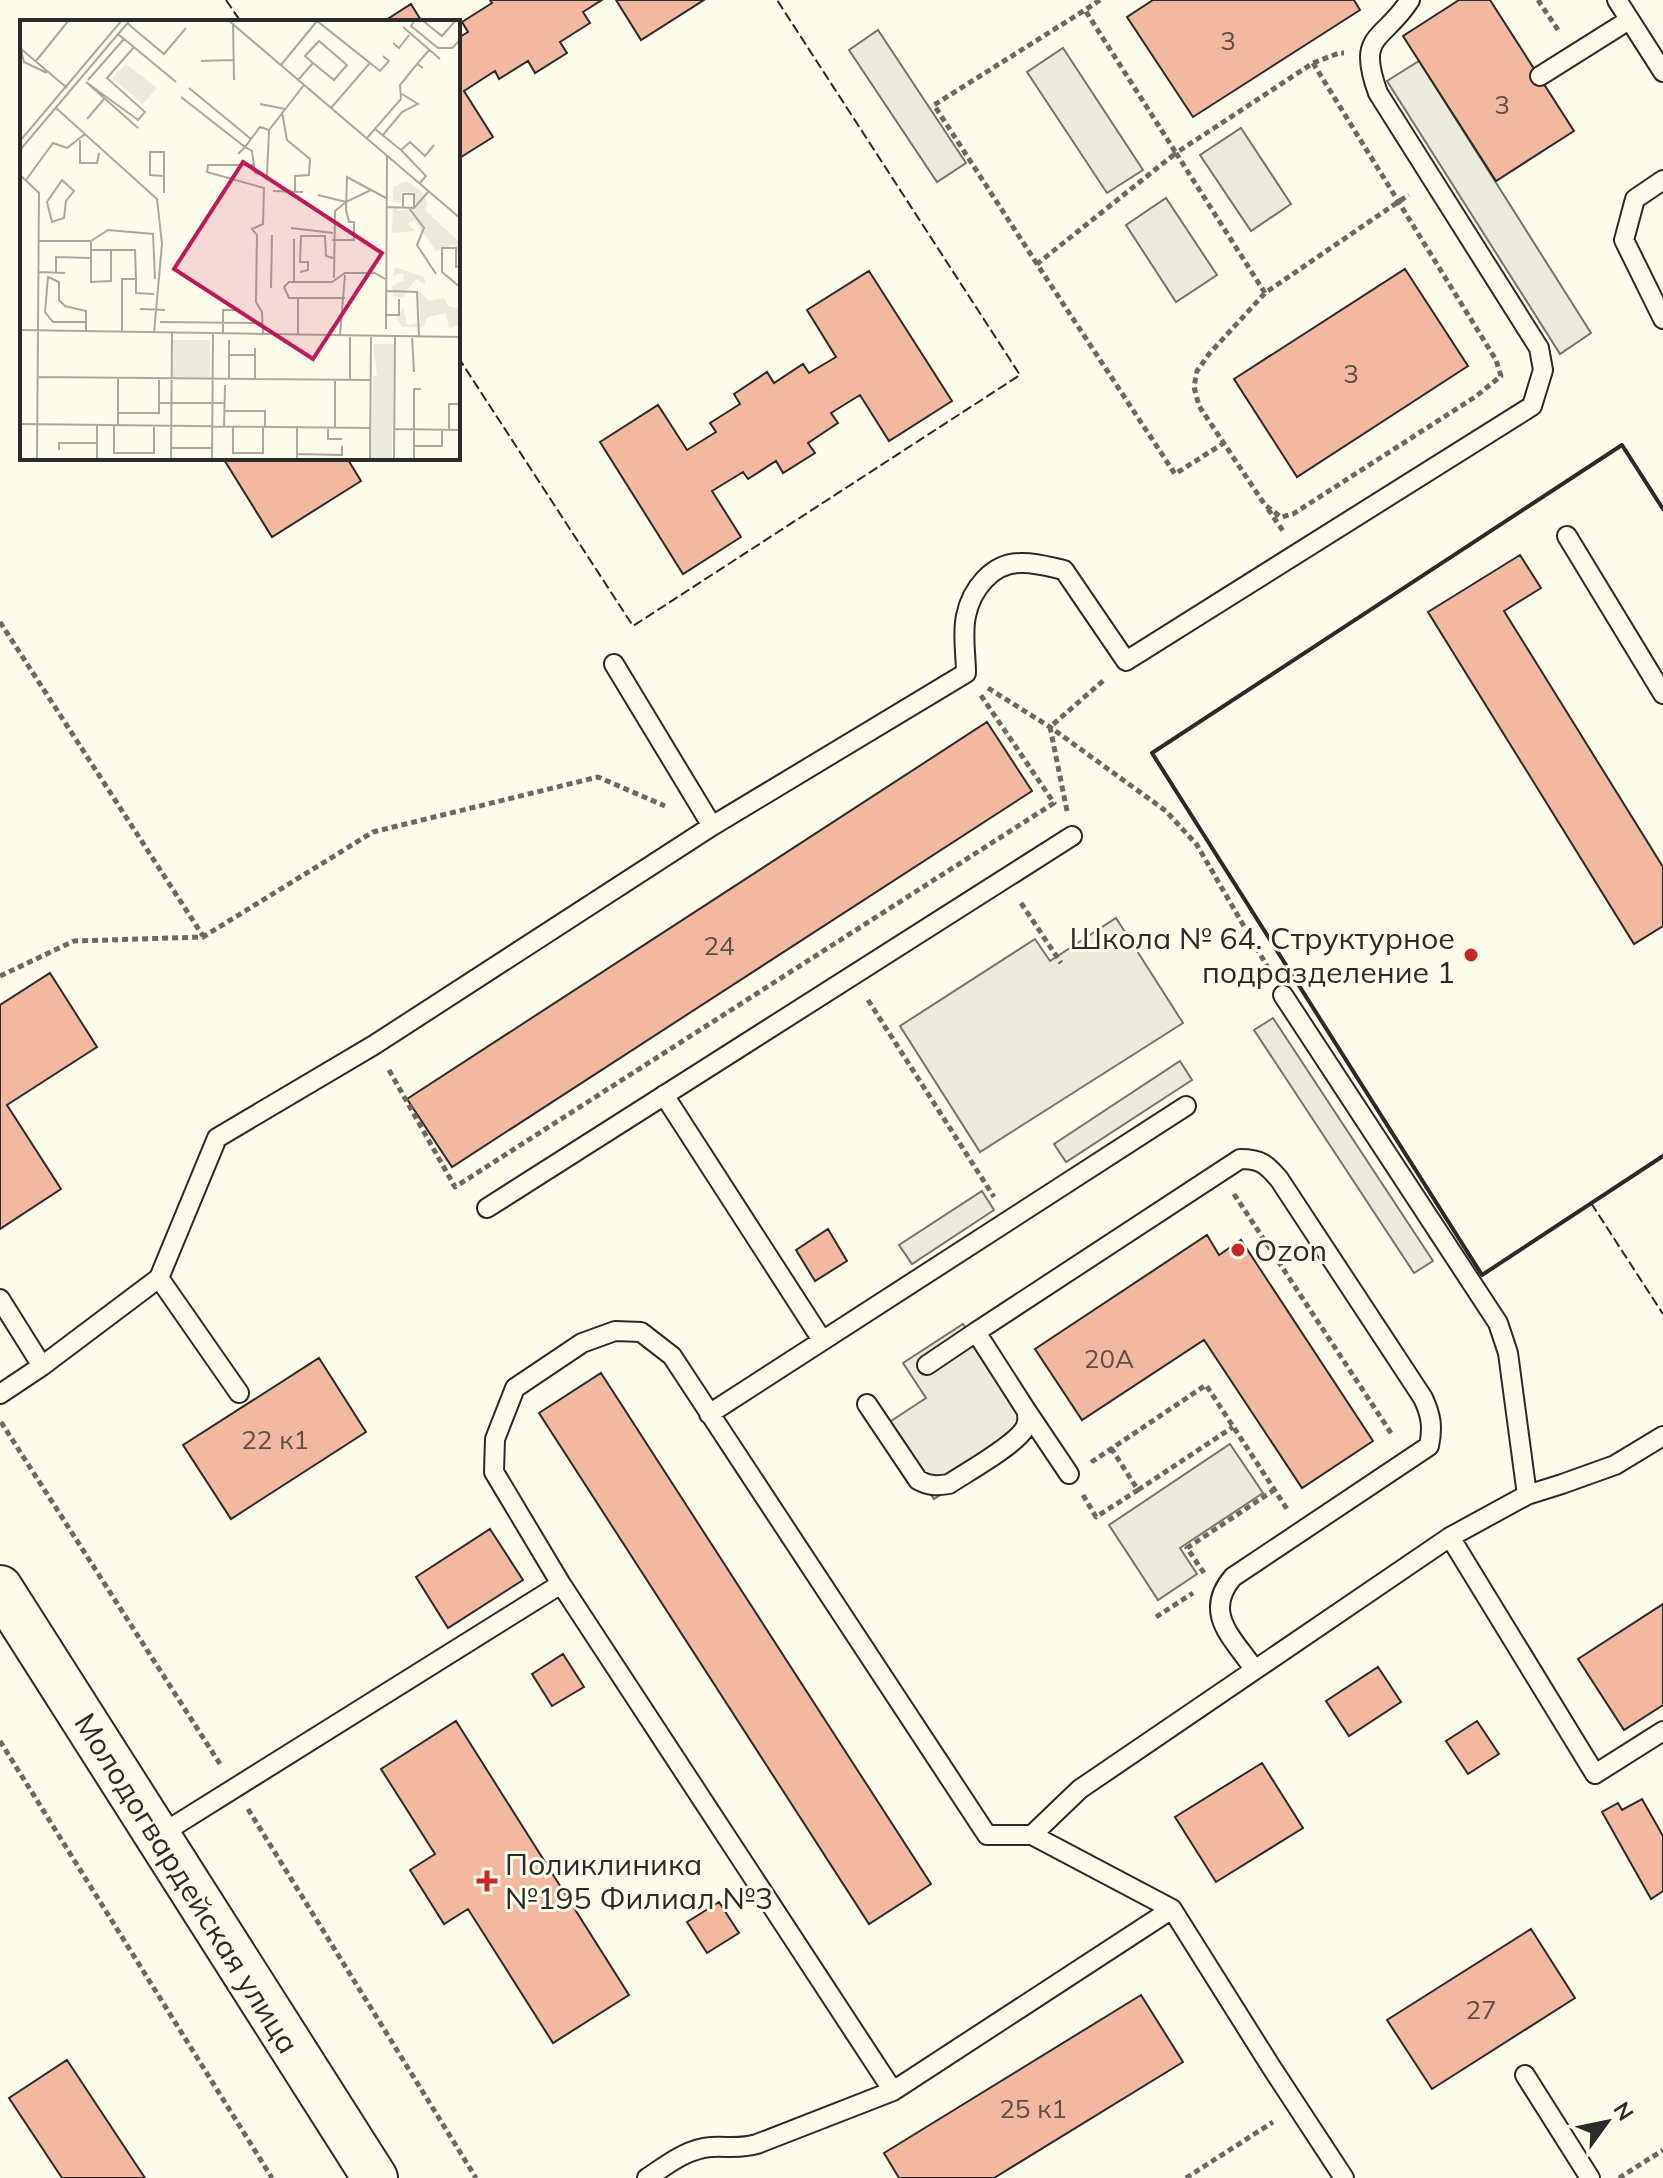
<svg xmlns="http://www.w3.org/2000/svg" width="1663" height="2178" font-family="Mulish,sans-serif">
<rect width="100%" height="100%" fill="#fdfbea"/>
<path fill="#ecebdb" stroke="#74746e" stroke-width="2" d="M878 30 966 163 937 182 849 50Z
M1063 48 1143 170 1107 193 1027 72Z
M1241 128 1291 204 1251 231 1200 155Z
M1166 198 1217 275 1176 302 1126 225Z
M1116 918 1183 1023 980 1152 900 1026 1035 939 1050 961Z
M1230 1444 1263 1493 1180 1548 1197 1574 1158 1600 1109 1525Z"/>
<path fill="#eceadb" stroke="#74746e" stroke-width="2" d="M1419 61 1591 333 1560 354 1387 81Z
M1273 1018 1433 1261 1414 1273 1254 1030Z
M1180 1061 1192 1080 1066 1162 1054 1144Z
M982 1191 994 1210 912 1264 899 1245Z
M963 1324 1035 1432 934 1499 885 1425 926 1398 903 1363Z"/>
<path fill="#f2b8a0" stroke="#2b2b2b" stroke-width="2" d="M490 0H602L583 12 590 23 560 42 567 53 535 73 528 61 499 79 495 71 464 91 493 137 458 159V38L468 32 462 22 492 3Z
M616 0H704L641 40Z
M1153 0H1354L1360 10 1193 117 1127 17Z
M1459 0H1490L1574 131 1496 181 1403 36Z
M411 4 422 22H383Z
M1405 269 1468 366 1297 477 1234 379Z
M869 271 952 401 889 441 860 395 831 413 838 423 808 443 815 453 783 473 776 461 748 479 743 472 712 491 741 537 683 574 600 442 658 405 687 450 716 432 710 423 740 404 734 394 767 372 774 383 803 364 809 373 836 357 807 310Z
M223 458H347L361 481 272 537Z
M1520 555 1541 588 1504 611 1663 867V926L1634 944 1428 612Z
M987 722 1032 791 452 1167 407 1099Z
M50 973 97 1047 7 1105 61 1189 0 1229V1005Z
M828 1229 847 1261 815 1281 796 1250Z
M1207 1235 1219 1255 1241 1240 1373 1441 1302 1488 1204 1340 1082 1420 1035 1349Z
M319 1358 366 1432 231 1519 183 1445Z
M601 1373 931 1884 869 1924 539 1413Z
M490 1529 523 1580 448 1628 416 1577Z
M1663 1604V1705L1624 1730 1578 1659Z
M563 1654 584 1687 552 1706 532 1674Z
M1378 1667 1401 1702 1349 1736 1326 1701Z
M456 1721 629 1995 553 2043 468 1909 444 1924 410 1870 435 1854 381 1769Z
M1477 1721 1499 1754 1468 1774 1446 1741Z
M1262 1763 1303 1828 1216 1882 1175 1817Z
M1642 1799 1663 1836V1891L1651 1899 1602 1812 1618 1803 1622 1810Z
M719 1902 739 1933 707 1953 687 1922Z
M1531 1929 1575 1998 1432 2089 1387 2020Z
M1141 1995 1183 2062 994 2178H899L884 2153Z
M67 2060 145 2178H62L9 2098Z"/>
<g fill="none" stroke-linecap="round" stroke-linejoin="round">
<g stroke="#2b2b2b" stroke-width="22">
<path id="lane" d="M1617 0 1663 72
M1540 76 1629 20
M1663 180 1635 199 1624 240 1663 319
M1567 536 1663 694
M614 664 712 826
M1283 995 1498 1323 1508 1353 1527 1495
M664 1095 822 1340
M487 1208 1072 836
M159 1278 239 1393
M0 1299 42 1366
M927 1365 976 1332
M0 1394 42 1366 159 1278 217 1138 374 1045 712 826 966 673C966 655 962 634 966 616 971 590 992 563 1020 563 1035 562 1050 567 1064 570L1126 661 1532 406 1543 370 1539 348 1378 93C1356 33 1383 42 1410 0
M867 1404 918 1480C929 1486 936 1486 949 1484 967 1472 1016 1445 1025 1428 1028 1422 1028 1416 1026 1410L976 1332 1240 1159C1261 1159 1266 1164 1279 1179L1423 1398C1431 1415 1433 1427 1429 1446L1233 1577C1202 1613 1233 1638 1254 1669
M1026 1410 1069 1474
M709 1414 1186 1106
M1450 1537 1595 1774 1663 1731
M1032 1835 1080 1789 1450 1537 1527 1495 1562 1484 1615 1465 1663 1436
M158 1836 561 1584
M1525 2075 1590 2178
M893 2091 561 1584 494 1472 495 1439 515 1388 582 1343 615 1331 641 1332 672 1356 987 1835H1032L1172 1909 1270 2065 1344 2178
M647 2178C667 2165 686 2149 711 2147 727 2146 741 2149 757 2144L893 2091 1172 1909"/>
</g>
<g stroke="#2b2b2b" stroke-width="48">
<path id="secondary" d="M0 1588 375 2178"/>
</g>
<path stroke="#6a6964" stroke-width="5" stroke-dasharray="6 4" stroke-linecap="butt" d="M1100 0 1085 10 1176 153 1037 264 1175 474 1224 443
M1538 0 1560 33
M1313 63 1496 360 1501 376 1475 397 1293 514 1281 517 1265 505 1199 406 1194 387 1197 371 1209 354 1265 293 1398 202 1409 195
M1037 264 934 105 1085 10
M1265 293 1176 153 1313 63 1339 53H1344
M1268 509 1283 531
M0 622 203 936
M988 688 1050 727 1166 811 1197 845 1271 973
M1067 811 1050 727 1104 680
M1021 903 1061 963
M0 976 74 941 203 937 373 832 598 777 665 806
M868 1000 994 1197
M389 1070 455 1187 1054 803 980 694
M1234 1194 1393 1436
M1 1422 220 1764
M1111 1448 1138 1490 1233 1427
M1092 1459 1093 1461 1206 1385 1287 1509
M1083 1495 1096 1517 1138 1490
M1204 1573 1187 1548 1274 1490
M1156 1617 1193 1593
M0 1741 272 2178
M248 1809 476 2178
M1186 2178 1273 2122
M1619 2178 1663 2150"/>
<use href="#lane" stroke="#fdfbea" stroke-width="18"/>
<use href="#secondary" stroke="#fdfbea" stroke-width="44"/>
<path stroke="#2b2b2b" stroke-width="2" stroke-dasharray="10 4" stroke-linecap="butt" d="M226 0 241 22
M458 357 633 626 1020 375 777 0
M1591 1203 1663 1314"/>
<path stroke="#2b2b2b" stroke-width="4" d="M1663 509 1622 445 1152 753 1482 1275 1663 1156"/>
</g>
<g fill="#c62828" stroke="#fdfbea" stroke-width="3">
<circle cx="1471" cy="955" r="8"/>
<circle cx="1238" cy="1250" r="8"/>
<path d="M483 1869h8v8h8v8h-8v8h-8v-8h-8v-8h8z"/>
</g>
<g text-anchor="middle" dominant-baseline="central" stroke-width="6" stroke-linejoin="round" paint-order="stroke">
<g font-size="26" fill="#5d4e48">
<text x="1228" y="40">3</text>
<text x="1502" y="104">3</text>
<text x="1351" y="373">3</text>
<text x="719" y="945">24</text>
<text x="1109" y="1358">20А</text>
<text x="275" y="1439">22 к1</text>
<text x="1481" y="2009">27</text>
<text x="1033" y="2108">25 к1</text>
</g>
<g font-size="30" fill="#2b2b2b" stroke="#fdfbea" text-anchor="start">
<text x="1455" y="938" text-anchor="end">Школа № 64. Структурное<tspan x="1455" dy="34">подразделение 1</tspan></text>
<text x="1254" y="1250">Ozon</text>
<text x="505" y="1864">Поликлиника<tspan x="505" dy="34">№195 Филиал №3</tspan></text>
</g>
<g font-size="30" fill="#2b2b2b" stroke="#fdfbea">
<text transform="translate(187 1883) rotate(58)">Молодогвардейская улица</text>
</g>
</g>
<g transform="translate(20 20)">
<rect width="440" height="440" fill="#fdfbea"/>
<path d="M106 44 137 68 123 84 92 58ZM387 161 403 173 408 183 405 190 440 223V237L433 225 416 231 394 200 388 204 395 211 372 213 373 184 379 191 396 188 394 172H381V183L373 181V167ZM375 247 404 257 406 265 396 259 382 278 373 275 372 266 384 260 383 253 373 256ZM397 269 409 281 424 278 428 286 440 289V305L429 308 426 293 408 297 403 307H382L377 299 383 287 387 305 401 303ZM153 320H190V358H153ZM353 324H374L372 440H351L353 356H357Z" fill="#ecebdb"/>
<path fill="none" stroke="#a9a89e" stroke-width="2" d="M208 0 440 198M395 0 391 6 418 28H432L440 20M402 0 422 16 436 0M107 3 144 34 166 8M213 4 214 60M383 7 420 39M98 14 156 62M373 23 379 28 389 15M0 28 47 68M1 30 4 42 27 53M16 41 49 0M181 41 214 40M350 43 360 51 369 41 363 36M261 45 297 1 350 43 311 88M403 48 397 44 409 30M68 60 104 19M278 60 293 43 285 36 299 21 327 45 314 60 293 43M66 62 118 100 125 92 87 58 114 27M66 62 118 108M169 68 231 119M161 77 225 127 240 107 249 110 284 65M240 84 265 89M36 88 137 179 142 224 134 313M262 92 267 120 290 139 289 155 275 156V171M67 99 84 79M355 109 381 130M363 115 382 92 398 84 382 74M347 118 381 79 380 65 397 44M60 120V143H77L79 133M0 121 102 0M0 130 110 0M218 134 225 127 232 131 235 153 247 156 249 110M235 145H188L187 152 244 168 243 204 232 209 237 215 236 282 242 292 243 314M0 155 19 173 17 440M6 160 33 123 47 128 65 114M42 160 54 171 46 181 44 198 32 202 27 182ZM399 164 406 156 381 130 390 122 405 136 414 125M253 171 283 172M144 173V132H130V155L144 156M298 175 326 182 351 170M366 187 394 188 408 172M383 187V174H394V187M389 188 404 208 397 225 416 254M271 208 313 213M312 220H334V202H329L326 190 327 157 366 178M19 221H71V238L36 237V253M71 221 88 210 133 214 135 259M71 230H115L116 259M71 238V262L91 261V230M440 246 436 247V228H422V252L440 267M19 252 45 253M280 252 288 250V242H280L281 216H305L306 236 313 238M314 258 315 191 326 182M274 262V219M251 268 252 215M367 271 397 272 399 316M325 278H269L264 267 269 262H312L325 253H355L365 259M120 289 145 290M366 295H379V279M140 302 243 303M366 309 367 136M0 310 440 317M66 312V291L45 286 39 280V262L28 257 25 292 33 302H66M102 313V259H116V273L134 274M203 314V290H216M278 315V279M320 315 325 255M392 316 394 352M210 335H235M1 354V403M18 357 350 360M330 359V315M209 360V320M235 360V328M138 383H205M204 391H245V407M98 393H139V360M0 404 350 408M77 405V440M94 406V433H134V406M98 406V359M204 407 205 365M213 407V433H243V408M277 407V440M308 407V419H322M315 407V359M375 409 440 410M429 410V384H440M394 426V369H401M151 428H193M39 430V423H77M277 434 322 435V426M151 440 152 313M192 440 193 314M350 440 351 316M374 440 375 316M394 440V426H422V410"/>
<path fill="#c2185b" fill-opacity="0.15" stroke="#c2185b" stroke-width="4" d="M223 142 362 233 293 339 154 249Z"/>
<rect width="440" height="440" fill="none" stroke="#2b2b2b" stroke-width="4"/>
</g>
<g transform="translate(1607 2122) rotate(57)" stroke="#fdfbea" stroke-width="6" paint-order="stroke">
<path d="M0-6L14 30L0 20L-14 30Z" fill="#2b2b2b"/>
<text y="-12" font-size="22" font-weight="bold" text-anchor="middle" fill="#2b2b2b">N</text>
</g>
</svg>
